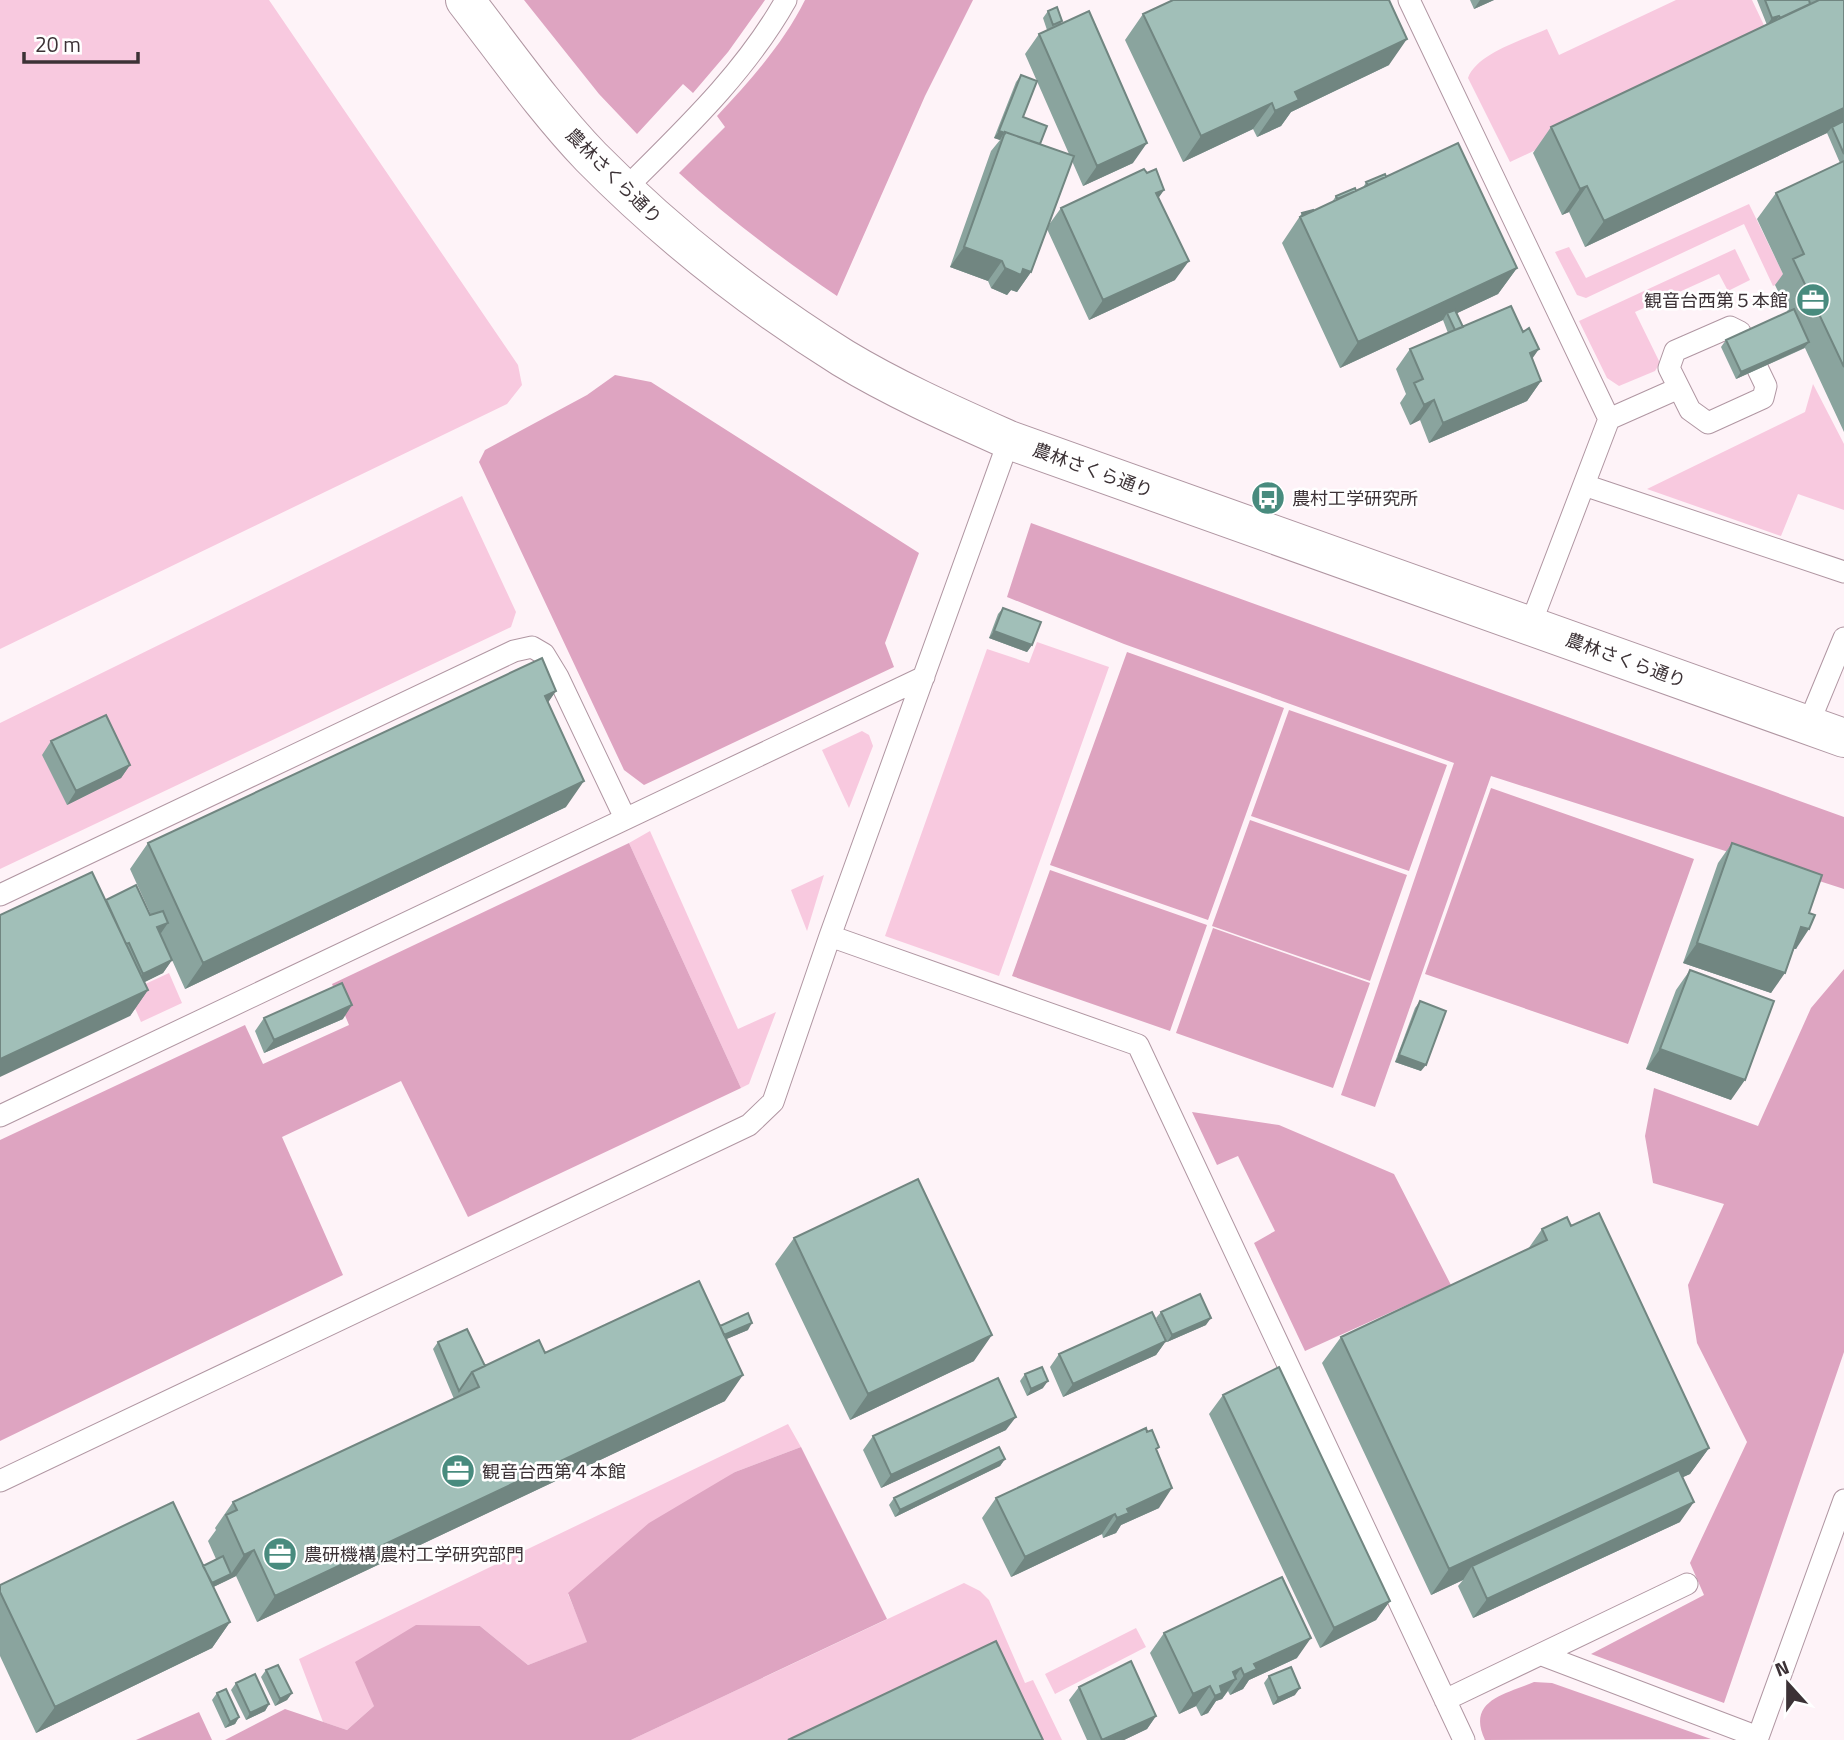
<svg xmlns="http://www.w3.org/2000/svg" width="1844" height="1740" font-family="'Titillium Web','Noto Sans JP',sans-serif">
<rect width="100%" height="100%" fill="#fef3f8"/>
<path fill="#f8c9df" d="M0 0H269L518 365 522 385 507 404 0 649Z
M1676 0H1752L1771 40 1510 162 1468 78C1477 53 1523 40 1547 29L1559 55Z
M1749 204 1786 280 1773 286 1744 224 1586 298 1577 295 1555 252 1569 247 1586 278Z
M1735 249 1750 280 1728 291 1719 274 1635 312 1660 363 1655 371 1619 386 1607 378 1579 321Z
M1813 384 1844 444V510L1798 494 1781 536 1647 489 1805 412Z
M462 496 516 612 511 627 0 869V723Z
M1037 642 1109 667 999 976 885 936 987 649 1029 663Z
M862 731 869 735 873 746 849 808 822 750Z
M650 831 738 1029 776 1012 749 1084 741 1088 629 843Z
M824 875 807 931 791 890Z
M169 973 182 1003 141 1022 128 992Z
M788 1424 801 1447 735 1472 568 1594 588 1642 528 1665 480 1626 374 1706 347 1730 323 1722 299 1659Z
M964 1583 980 1591 989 1600 1025 1683 1033 1680 1062 1740H631Z
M1136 1628 1146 1647 1055 1694 1045 1674Z"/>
<path fill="#dea4c1" d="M524 0H765L728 52 693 93 683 84 637 134 599 94Z
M805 0H973L925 96 837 296C781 258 729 219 679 173L725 127 717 116C750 81 783 44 805 0Z
M615 375 651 382 919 553 885 643 894 667 644 785 624 770 479 462 485 450 587 395Z
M1031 523 1844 817V889L1491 776 1375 1107 1341 1095 1454 763 1124 644 1007 597Z
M629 843 741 1088 468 1217 401 1081 282 1137 343 1275 0 1441V1140L245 1025 263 1064 349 1025 332 984Z
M1844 969V1352L1724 1703 1591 1654 1704 1595 1690 1563 1747 1442 1697 1343 1688 1285 1724 1204 1653 1183 1645 1136 1654 1088 1758 1126 1811 1008Z
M1192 1112 1279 1125 1394 1174 1451 1285 1305 1351 1254 1243 1275 1231 1238 1156 1217 1165Z
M801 1447 887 1619 631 1740H225L285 1709 347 1730 374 1706 355 1662 416 1625 480 1626 528 1665 587 1642 568 1593 649 1523 735 1472Z
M1534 1682 1552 1683 1711 1739 1485 1740C1466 1700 1506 1694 1534 1682Z
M199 1712 212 1740H136Z"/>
<path fill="#dda3bf" d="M1127 652 1284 708 1208 920 1050 865Z
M1289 710 1447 765 1409 871 1251 816Z
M1491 788 1694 859 1628 1044 1425 974Z
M1250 820 1407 875 1370 981 1212 926Z
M1050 870 1207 925 1170 1031 1012 976Z
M1213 928 1370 983 1333 1088 1176 1033Z"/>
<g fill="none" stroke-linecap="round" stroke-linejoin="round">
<g stroke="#b096a2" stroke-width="23">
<path id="lane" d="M1409 0 1609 419
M625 189C683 131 745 73 786 0
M1730 327 1740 332 1766 386 1763 398 1708 423 1690 410 1669 368 1675 351Z
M1584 485 1844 572
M1530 626 1609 419 1679 388
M1808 725 1844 638
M0 895 514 651 532 647 544 654 558 677 625 818
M830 936 1138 1045 1464 1740
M0 1116 924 677
M0 1481 749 1125 773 1102 830 936 1009 440
M1542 1655 1758 1737
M1445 1700 1687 1584
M1757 1740 1844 1500"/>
</g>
<g stroke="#b096a2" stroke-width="40">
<path id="secondary" d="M465 0C506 53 545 109 591 157 667 234 752 301 843 358 896 390 953 415 1009 440L1844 738"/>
</g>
<use href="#lane" stroke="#fff" stroke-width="21"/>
<use href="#secondary" stroke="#fff" stroke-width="38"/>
</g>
<path fill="#8aa49e" d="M1470 0H1494L1474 9Z
M1757 0H1844V432L1805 348 1736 379 1721 347 1726 340 1788 312 1775 285 1783 274 1757 219 1776 193 1840 163 1827 133 1585 247 1569 212 1562 215 1533 153 1551 127 1767 25Z
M1048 11 1062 21 1060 25 1133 163 1083 186 1072 161 1048 226 1061 208 1147 173 1164 190 1158 198 1175 280 1089 320 1047 229 1031 272 1017 292 1011 290 1007 295 991 288 988 281 950 267 991 151 1000 140 994 138 1016 82 1021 75 1023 117 1040 144 1069 154 1025 54 1039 34 1047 30 1043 18Z
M1143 14 1389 65 1291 112 1281 126 1257 137 1253 129 1183 162 1125 40Z
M1386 177 1517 268 1498 294 1457 313 1463 327 1532 359 1541 381 1527 401 1429 443 1420 420 1410 425 1400 403 1406 394 1396 369 1410 349 1448 333 1443 320 1340 368 1282 243 1302 213 1313 211 1332 202 1336 196 1356 191 1363 188 1366 182Z
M1003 608 1032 645 1027 652 989 638 998 614Z
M556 691 548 702 566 807 185 989 172 960 163 973 144 982 148 990 130 1016 106 901 151 915 130 869 148 843Z
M51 741 130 765 121 778 67 805 42 755Z
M1732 843 1809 913 1796 949H1794L1771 993 1683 963 1718 863Z
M1690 970 1731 1100 1646 1069 1676 990Z
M1420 1001 1421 1071 1395 1062 1415 1008Z
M264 1018 343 1019 264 1053 255 1031Z
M1571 1226 1709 1448 1690 1474 1682 1477 1680 1522 1473 1618 1458 1586 1463 1580 1431 1595 1322 1363 1341 1337 1528 1249 1542 1229Z
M794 1238 974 1361 850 1420 775 1264Z
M1161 1312 1206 1325 1167 1342 1156 1318Z
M720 1326 748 1330 726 1339 725 1401 257 1622 236 1576 226 1581 213 1587 230 1622 212 1648 36 1733 0 1656V1585L203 1566 216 1559 208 1541 216 1530 215 1528 233 1502 454 1399 433 1349 438 1342 485 1366 545 1353Z
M1166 1341 1156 1355 1063 1397 1050 1367 1059 1354Z
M1025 1374 1043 1388 1027 1396 1020 1381Z
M1223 1395 1390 1601 1376 1620 1320 1648 1209 1414Z
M1006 1430 881 1488 863 1450 873 1436Z
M1157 1451 1159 1508 1121 1525 1116 1533 1103 1538 1102 1534 1011 1577 982 1518 996 1498Z
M1005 1459 1000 1466 895 1517 889 1505 894 1498Z
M1164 1633 1297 1658 1249 1680 1243 1689 1230 1695 1228 1691 1222 1699 1216 1701 1208 1713 1201 1716 1196 1706 1179 1714 1150 1653Z
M266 1670 292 1693 287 1700 275 1706 261 1677Z
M1269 1676 1295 1695 1273 1705 1264 1683Z
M236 1683 269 1704 265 1711 246 1720 231 1690Z
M1079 1687 1156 1716 1147 1729 1124 1740H1087L1069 1700Z
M217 1693 239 1717 235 1724 225 1728 212 1700Z"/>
<path fill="#718681" d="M1480 0H1494L1474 9Z
M1779 16 1775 22 1767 25 1772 18Z
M1407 39 1389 65 1291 112 1281 126 1257 137 1275 111 1295 92Z
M1272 103 1253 129 1183 162 1201 136Z
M1844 108V125L1832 127 1827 133 1585 247 1604 221Z
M999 131 1004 133 1000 140 994 138Z
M1147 143 1133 163 1083 186 1097 166Z
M1587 186 1569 212 1562 215 1580 189Z
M1164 190 1150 210 1156 193Z
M964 247 1002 261 988 281 950 267Z
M1189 261 1175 280 1089 320 1103 300Z
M1005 268 1023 269 1031 272 1017 292 1011 290 1007 295 991 288Z
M1517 268 1498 294 1449 317 1447 313 1443 320 1340 368 1358 342Z
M1809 342 1804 348 1736 379 1741 372Z
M1539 349 1525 369 1530 353Z
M1541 381 1527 401 1429 443 1443 423Z
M1434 400 1420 420 1410 425 1424 405Z
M994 631 1032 645 1027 652 989 638Z
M556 691 538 717 545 696Z
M130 765 121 778 67 805 76 791Z
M584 781 566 807 185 989 203 963Z
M168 923 159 936 157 927Z
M1801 927 1809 929 1796 949 1787 947Z
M1697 943 1785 973 1771 993 1683 963Z
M172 960 163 973 133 988 143 974Z
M148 990 130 1016 0 1077V1059Z
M352 1005 343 1019 264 1053 274 1040Z
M1660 1049 1745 1080 1731 1100 1646 1069Z
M1399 1055 1426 1065 1421 1071 1395 1062Z
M1211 1318 1206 1325 1167 1342 1172 1335Z
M752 1323 748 1330 701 1350 706 1344Z
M992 1335 974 1361 850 1420 868 1394Z
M1166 1341 1156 1355 1063 1397 1073 1384Z
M743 1375 725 1401 257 1622 275 1596Z
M1048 1381 1043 1388 1027 1396 1031 1389Z
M1016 1417 1006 1430 881 1488 891 1475Z
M1709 1448 1690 1474 1476 1574 1472 1566 1463 1580 1431 1595 1449 1569Z
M1005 1459 1000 1466 895 1517 900 1510Z
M1172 1488 1159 1508 1121 1525 1116 1533 1103 1538 1117 1518 1127 1509Z
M1694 1502 1680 1522 1473 1618 1487 1599Z
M1115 1514 1102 1534 1011 1577 1025 1557Z
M254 1550 236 1576 189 1599 194 1592 231 1574 244 1555Z
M1390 1601 1376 1620 1320 1648 1334 1628Z
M230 1622 212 1648 36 1733 55 1707Z
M1311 1638 1297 1658 1249 1680 1243 1689 1230 1695 1244 1675 1254 1664Z
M1241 1668 1232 1681 1236 1679 1222 1699 1216 1701 1208 1713 1201 1716 1215 1696 1220 1686 1233 1672Z
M1210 1686 1196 1706 1179 1714 1193 1694Z
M1300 1688 1295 1695 1273 1705 1278 1698Z
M292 1693 287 1700 275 1706 280 1699Z
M269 1704 265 1711 246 1720 250 1713Z
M1156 1716 1147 1729 1124 1740H1104Z
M239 1717 235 1724 225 1728 230 1722Z"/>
<path fill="#a1bfb8" stroke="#718681" stroke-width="2" d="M1173 0H1389L1407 39 1295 92 1299 100 1275 111 1272 103 1201 136 1143 14Z
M1765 0H1810H1809L1810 4 1780 18 1779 16 1772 18Z
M1819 0H1844V108L1604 221 1587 186 1580 189 1551 127Z
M1057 7 1062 21 1053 25 1048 11Z
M1089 11 1147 143 1097 166 1039 34Z
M1021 75 1037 81 1023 117 1047 126 1040 144 1005 132V133L999 131Z
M1844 121V154L1832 127Z
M1005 132 1074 156 1031 272 1023 269 1021 275 1005 268 1002 261 964 247Z
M1458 143 1517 268 1358 342 1300 217Z
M1844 161V367L1793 259 1804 254 1776 193Z
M1144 169 1147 173 1156 169 1164 190 1156 193 1189 261 1103 300 1061 208Z
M1385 174 1386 177 1368 185 1366 182Z
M1355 188 1356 191 1337 199 1336 196Z
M1313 210V211L1303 215 1302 213Z
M1511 306 1523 332 1529 328 1539 349 1530 353 1541 381 1443 423 1434 400 1424 405 1414 383 1423 379 1410 349Z
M1794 309 1809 342 1741 372 1726 340Z
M1455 310 1463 327 1455 330 1447 313Z
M1003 608 1041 622 1032 645 994 631Z
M542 658 556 691 545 696 584 781 203 963 148 843Z
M106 715 130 765 76 791 51 741Z
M1732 843 1822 875 1809 913 1815 915 1809 929 1801 927 1785 973 1697 943Z
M92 872 148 990 0 1059V915Z
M136 885 150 915 163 911 168 923 157 927 172 960 143 974 129 943 126 944 106 900Z
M1690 970 1774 1001 1745 1080 1660 1049Z
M342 983 352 1005 274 1040 264 1018Z
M1420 1001 1446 1011 1426 1065 1399 1055Z
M918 1179 992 1335 868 1394 794 1238Z
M1599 1213 1709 1448 1449 1569 1341 1337 1547 1240 1542 1229 1567 1217 1571 1226Z
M699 1281 743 1375 275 1596 254 1550 244 1555 226 1515 237 1510 233 1502 479 1387 472 1372 539 1340 545 1353Z
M1200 1294 1211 1318 1172 1335 1161 1312Z
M1152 1312 1166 1341 1073 1384 1059 1354Z
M748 1313 752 1323 724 1335 720 1326Z
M467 1329 485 1366 472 1372 459 1391 438 1342Z
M1042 1367 1048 1381 1031 1389 1025 1374Z
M1279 1367 1390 1601 1334 1628 1223 1395Z
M998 1378 1016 1417 891 1475 873 1436Z
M1146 1428 1147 1432 1152 1430 1159 1447 1156 1449 1172 1488 1127 1509 1129 1513 1117 1518 1115 1514 1025 1557 996 1498Z
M999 1447 1005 1459 900 1510 894 1498Z
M1679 1470 1694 1502 1487 1599 1472 1566Z
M173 1502 230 1622 55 1707 0 1592V1585Z
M223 1556 231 1574 212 1583 203 1566Z
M1282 1577 1311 1638 1254 1664 1257 1669 1244 1675 1241 1668 1233 1672 1236 1679 1220 1686 1222 1693 1215 1696 1210 1686 1193 1694 1164 1633Z
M996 1641 1043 1740H788Z
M1131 1661 1156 1716 1102 1740 1079 1687Z
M278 1665 292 1693 280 1699 266 1670Z
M1291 1667 1300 1688 1278 1698 1269 1676Z
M255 1674 269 1704 250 1713 236 1683Z
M226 1689 239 1717 230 1722 217 1693Z"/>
<defs>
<g id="office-disc" transform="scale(1.75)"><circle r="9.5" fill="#488b7e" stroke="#fff"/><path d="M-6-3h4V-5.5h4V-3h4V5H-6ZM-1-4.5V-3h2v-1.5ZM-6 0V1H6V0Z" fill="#fff"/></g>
<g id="bus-disc" transform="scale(1.75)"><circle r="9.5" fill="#488b7e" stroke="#fff"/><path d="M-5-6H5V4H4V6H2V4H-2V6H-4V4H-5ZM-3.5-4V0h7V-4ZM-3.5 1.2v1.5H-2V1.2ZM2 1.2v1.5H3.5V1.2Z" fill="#fff"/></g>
</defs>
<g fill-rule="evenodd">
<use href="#office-disc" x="1813" y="300"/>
<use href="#bus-disc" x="1268" y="498"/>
<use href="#office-disc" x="458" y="1471"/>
<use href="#office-disc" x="280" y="1554"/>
</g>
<g text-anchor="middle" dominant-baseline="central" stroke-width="5" stroke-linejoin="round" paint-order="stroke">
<g font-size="18" fill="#3c3236" stroke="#fff">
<text transform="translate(614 176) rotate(45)">農林さくら通り</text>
<text transform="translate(1093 470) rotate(20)">農林さくら通り</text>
<text transform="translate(1626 660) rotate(20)">農林さくら通り</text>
</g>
<g font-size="18" fill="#3c3236" stroke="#fff" text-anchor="start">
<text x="1788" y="300" text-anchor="end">観音台西第５本館</text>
<text x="1292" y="498">農村工学研究所</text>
<text x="482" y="1471">観音台西第４本館</text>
<text x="304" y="1554">農研機構 農村工学研究部門</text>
</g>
</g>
<g transform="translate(1788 1684) rotate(339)" stroke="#ffffff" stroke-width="5" paint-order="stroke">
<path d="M0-5L12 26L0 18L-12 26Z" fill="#3c3236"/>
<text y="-10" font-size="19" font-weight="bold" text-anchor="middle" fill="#3c3236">N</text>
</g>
<path d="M24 52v10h114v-10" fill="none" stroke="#3c3236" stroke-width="3.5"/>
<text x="35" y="52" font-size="21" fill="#3c3236" stroke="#ffffff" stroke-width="5" paint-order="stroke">20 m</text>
</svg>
